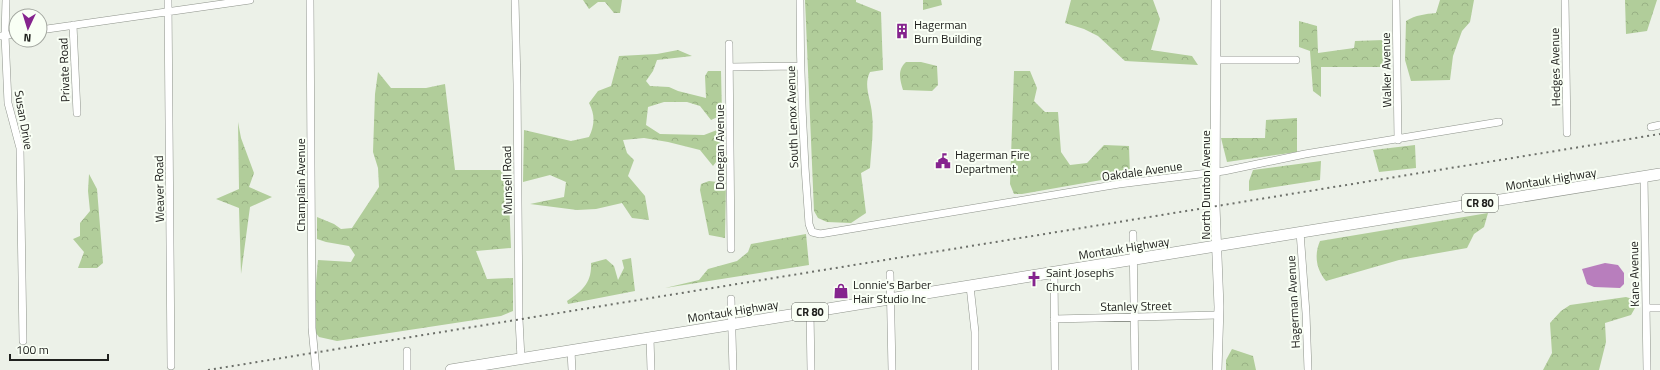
<svg xmlns="http://www.w3.org/2000/svg" width="1660" height="370" font-family="'Titillium Web',sans-serif">
<defs>
<pattern id="forest-crowns" width="20" height="18" patternUnits="userSpaceOnUse"><rect width="20" height="18" fill="#b1cd9a"/><path d="M2 6a3 3 0 1 1 6 0M12 15a3 3 0 1 1 6 0" fill="none" stroke="#98b084"/></pattern>
</defs>
<rect width="100%" height="100%" fill="#ecf1e8"/>
<path fill="url(#forest-crowns)" d="M583 0H622L620 13H614L605 2H598L589 9Z
M805 0H856V2L881 12 883 70 870 72C863 86 871 99 872 114 874 131 871 151 870 168L861 173 866 213 851 223 827 222 818 218 814 211Z
M923 0H941L942 5 923 10Z
M1071 0H1153L1160 19 1151 50 1192 56 1198 65 1125 61 1098 36 1084 29 1065 23Z
M1440 0H1474L1470 22 1462 31 1453 56 1450 80 1411 81 1405 60 1406 21C1416 15 1425 14 1436 13Z
M1625 0H1657L1647 31 1626 34Z
M1299 21 1317 26 1318 53 1354 48 1355 41 1384 40 1387 67H1321V97L1313 91 1310 51 1299 47Z
M678 50 692 56 657 60 653 71 646 81 650 86 669 87 678 91 706 98 705 76 708 71H721L722 115 711 120 700 106 687 102H664L648 107 646 125 660 134 704 135 717 130 723 153 713 166 700 150 668 142 644 138 623 140 627 153 634 160 628 176 645 196 649 220 632 218 622 203 596 209 577 210 530 204 564 197 566 182 550 175 523 182 524 130 571 141 589 137C595 124 595 115 589 103L598 91 611 86 619 56 657 54Z
M906 62H921L937 66 938 85 932 91 903 90C900 80 897 70 906 62Z
M1014 71H1030L1037 88 1034 101 1045 112H1058L1061 152 1070 165 1087 163 1104 145 1129 146 1130 175 1022 194H1014L1010 184Z
M378 72 391 88H426L445 84 455 170H500L508 177 511 248 476 251 487 279 513 278V311L501 316 337 341 319 337 312 328 318 260 351 262 355 255 349 246 326 242 317 239V217L334 224 341 229 352 228 379 187 378 168 373 152 375 94Z
M1297 118V152L1227 162 1221 138H1265L1266 120Z
M238 122 241 138 254 173 249 187 272 197 250 207 241 274 239 208 216 199 239 189Z
M1415 145 1416 168 1379 172 1373 150Z
M1321 161 1320 180 1249 191V181L1253 170Z
M89 174 97 189 103 263 97 268H78L84 252 73 239 80 236V223L90 211 88 191Z
M709 181 726 183 725 238 709 235 700 190 701 184Z
M1488 213 1484 227 1474 234 1467 248 1399 260 1326 281C1316 269 1314 255 1320 241Z
M806 234 809 265 665 288 699 280 708 269 737 261 748 252 751 244Z
M631 258 635 291 568 304 567 301C582 291 592 283 591 263L606 259 614 266 618 280 624 268 622 260Z
M1626 297 1639 301 1631 315 1605 323 1606 342 1599 370H1543L1552 353 1550 323 1561 311 1570 305Z
M1232 349 1253 356 1256 370H1226V360Z"/>
<path fill="#b87ebd" d="M1605 263 1618 265 1624 273V284L1620 288 1594 287 1587 284 1582 269Z"/>
<g fill="none" stroke-linecap="round" stroke-linejoin="round">
<g stroke="#8e938b" stroke-width="8">
<path id="street" d="M6 0 5 35 8 103 20 148 23 341
M168 0 171 366
M310 0 312 328 316 370
M515 0 517 84 519 319 521 359
M800 0C800 75 803 149 809 224L812 232 820 234 1119 184 1224 171 1305 154 1499 122
M1396 0 1398 140
M1565 0 1567 133
M73 25 77 113
M40 30 250 0
M0 36 16 34
M729 44 731 249
M1217 60H1296
M730 67 800 66
M1651 127 1660 125
M1644 177 1647 370
M1300 232 1306 313 1308 370
M1133 234 1135 370
M1054 272 1055 370
M890 274 892 370
M970 286 975 332V370
M731 299 733 370
M1646 308H1660
M810 312 811 370
M1054 319 1218 315
M650 338 651 370
M571 351 572 370
M407 370V351"/>
</g>
<g stroke="#8e938b" stroke-width="10">
<path id="secondary" d="M1216 0 1215 206 1219 307 1217 370"/>
</g>
<g stroke="#8e938b" stroke-width="12">
<path id="primary" d="M451 370 1660 174"/>
</g>
<use href="#street" stroke="#fff" stroke-width="7"/>
<use href="#secondary" stroke="#fff" stroke-width="9"/>
<use href="#primary" stroke="#fff" stroke-width="11"/>
<path stroke="#6c6f69" stroke-width="2" stroke-dasharray="2 4" stroke-linecap="butt" d="M208 370 1660 134"/>
</g>
<defs>
<g id="building-bare" transform="scale(1.2)"><path d="M-4-6H4V6H1V3H-1V6H-4ZM-2.5-4.3h1.7v1.8h-1.7ZM.8-4.3h1.7v1.8H.8ZM-2.5-1h1.7V.8h-1.7ZM.8-1h1.7V.8H.8Z" fill="#85248e" stroke="#f9fff5" stroke-width="2.5" paint-order="stroke"/></g>
<g id="civic-bare" transform="scale(1.2)"><path d="M-.6-6.5H3V-4.5H.6V-3L4-1V1h2V6H-6V1h2V-1L-.6-3ZM-1.2 2.5V6h2.4V2.5Z" fill="#85248e" stroke="#f9fff5" stroke-width="2.5" paint-order="stroke"/></g>
<g id="church-bare" transform="scale(1.2)"><path d="M-1.2-6h2.4v3.5h3.3v2.4h-3.3V6h-2.4V-.1h-3.3v-2.4h3.3Z" fill="#85248e" stroke="#f9fff5" stroke-width="2.5" paint-order="stroke"/></g>
<g id="shop-bare" transform="scale(1.2)"><path d="M-5-2.5h2.3a2.7 3.5 0 0 1 5.4 0H5L5.5 6h-11ZM-1.5-2.5h3a1.5 2.3 0 0 0-3 0Z" fill="#85248e" stroke="#f9fff5" stroke-width="2.5" paint-order="stroke"/></g>
</defs>
<g fill-rule="evenodd">
<use href="#building-bare" x="902" y="31"/>
<use href="#civic-bare" x="943" y="161"/>
<use href="#church-bare" x="1034" y="279"/>
<use href="#shop-bare" x="841" y="291"/>
</g>
<g text-anchor="middle" dominant-baseline="central" stroke-width="4" stroke-linejoin="round" paint-order="stroke">
<g fill="#f9fff5" stroke="#61645e" stroke-width="1">
<rect x="1462" y="194" width="36" height="18" rx="3"/>
<rect x="792" y="303" width="36" height="18" rx="3"/>
</g>
<g font-size="11" font-weight="bold" fill="#20211e">
<text x="1480" y="203">CR 80</text>
<text x="810" y="312">CR 80</text>
</g>
<g font-size="12" fill="#20211e" stroke="#f9fff5" text-anchor="start">
<text x="914" y="24">Hagerman<tspan x="914" dy="14">Burn Building</tspan></text>
<text x="955" y="154">Hagerman Fire<tspan x="955" dy="14">Department</tspan></text>
<text x="1046" y="272">Saint Josephs<tspan x="1046" dy="14">Church</tspan></text>
<text x="853" y="284">Lonnie's Barber<tspan x="853" dy="14">Hair Studio Inc</tspan></text>
</g>
<g font-size="12" fill="#20211e" stroke="#f9fff5">
<text transform="translate(1555 67) rotate(-91)">Hedges Avenue</text>
<text transform="translate(64 70) rotate(-92)">Private Road</text>
<text transform="translate(1386 70) rotate(-91)">Walker Avenue</text>
<text transform="translate(792 117) rotate(-92)">South Lenox Avenue</text>
<text transform="translate(24 120) rotate(80)">Susan Drive</text>
<text transform="translate(719 147) rotate(-90)">Donegan Avenue</text>
<text transform="translate(1142 171) rotate(-8)">Oakdale Avenue</text>
<text transform="translate(1551 179) rotate(-9)">Montauk Highway</text>
<text transform="translate(507 180) rotate(-91)">Munsell Road</text>
<text transform="translate(300 185) rotate(-90)">Champlain Avenue</text>
<text transform="translate(1205 185) rotate(-90)">North Dunton Avenue</text>
<text transform="translate(159 189) rotate(-91)">Weaver Road</text>
<text transform="translate(1124 248) rotate(-9)">Montauk Highway</text>
<text transform="translate(1634 274) rotate(-91)">Kane Avenue</text>
<text transform="translate(1293 302) rotate(-93)">Hagerman Avenue</text>
<text transform="translate(1136 306) rotate(-1)">Stanley Street</text>
<text transform="translate(733 311) rotate(-9)">Montauk Highway</text>
</g>
</g>
<g transform="translate(28 28) rotate(184)"><circle r="19" fill="#f9fff5" stroke="#a2a69f"/>
<path d="M0-3L7 15L0 10L-7 15Z" fill="#85248e"/>
<text y="-6" font-size="11" font-weight="bold" text-anchor="middle" fill="#20211e">N</text>
</g>
<path d="M10 354v6h98v-6" fill="none" stroke="#20211e" stroke-width="2"/>
<text x="16" y="354" font-size="12" fill="#20211e" stroke="#f9fff5" stroke-width="3" paint-order="stroke">100 m</text>
</svg>
